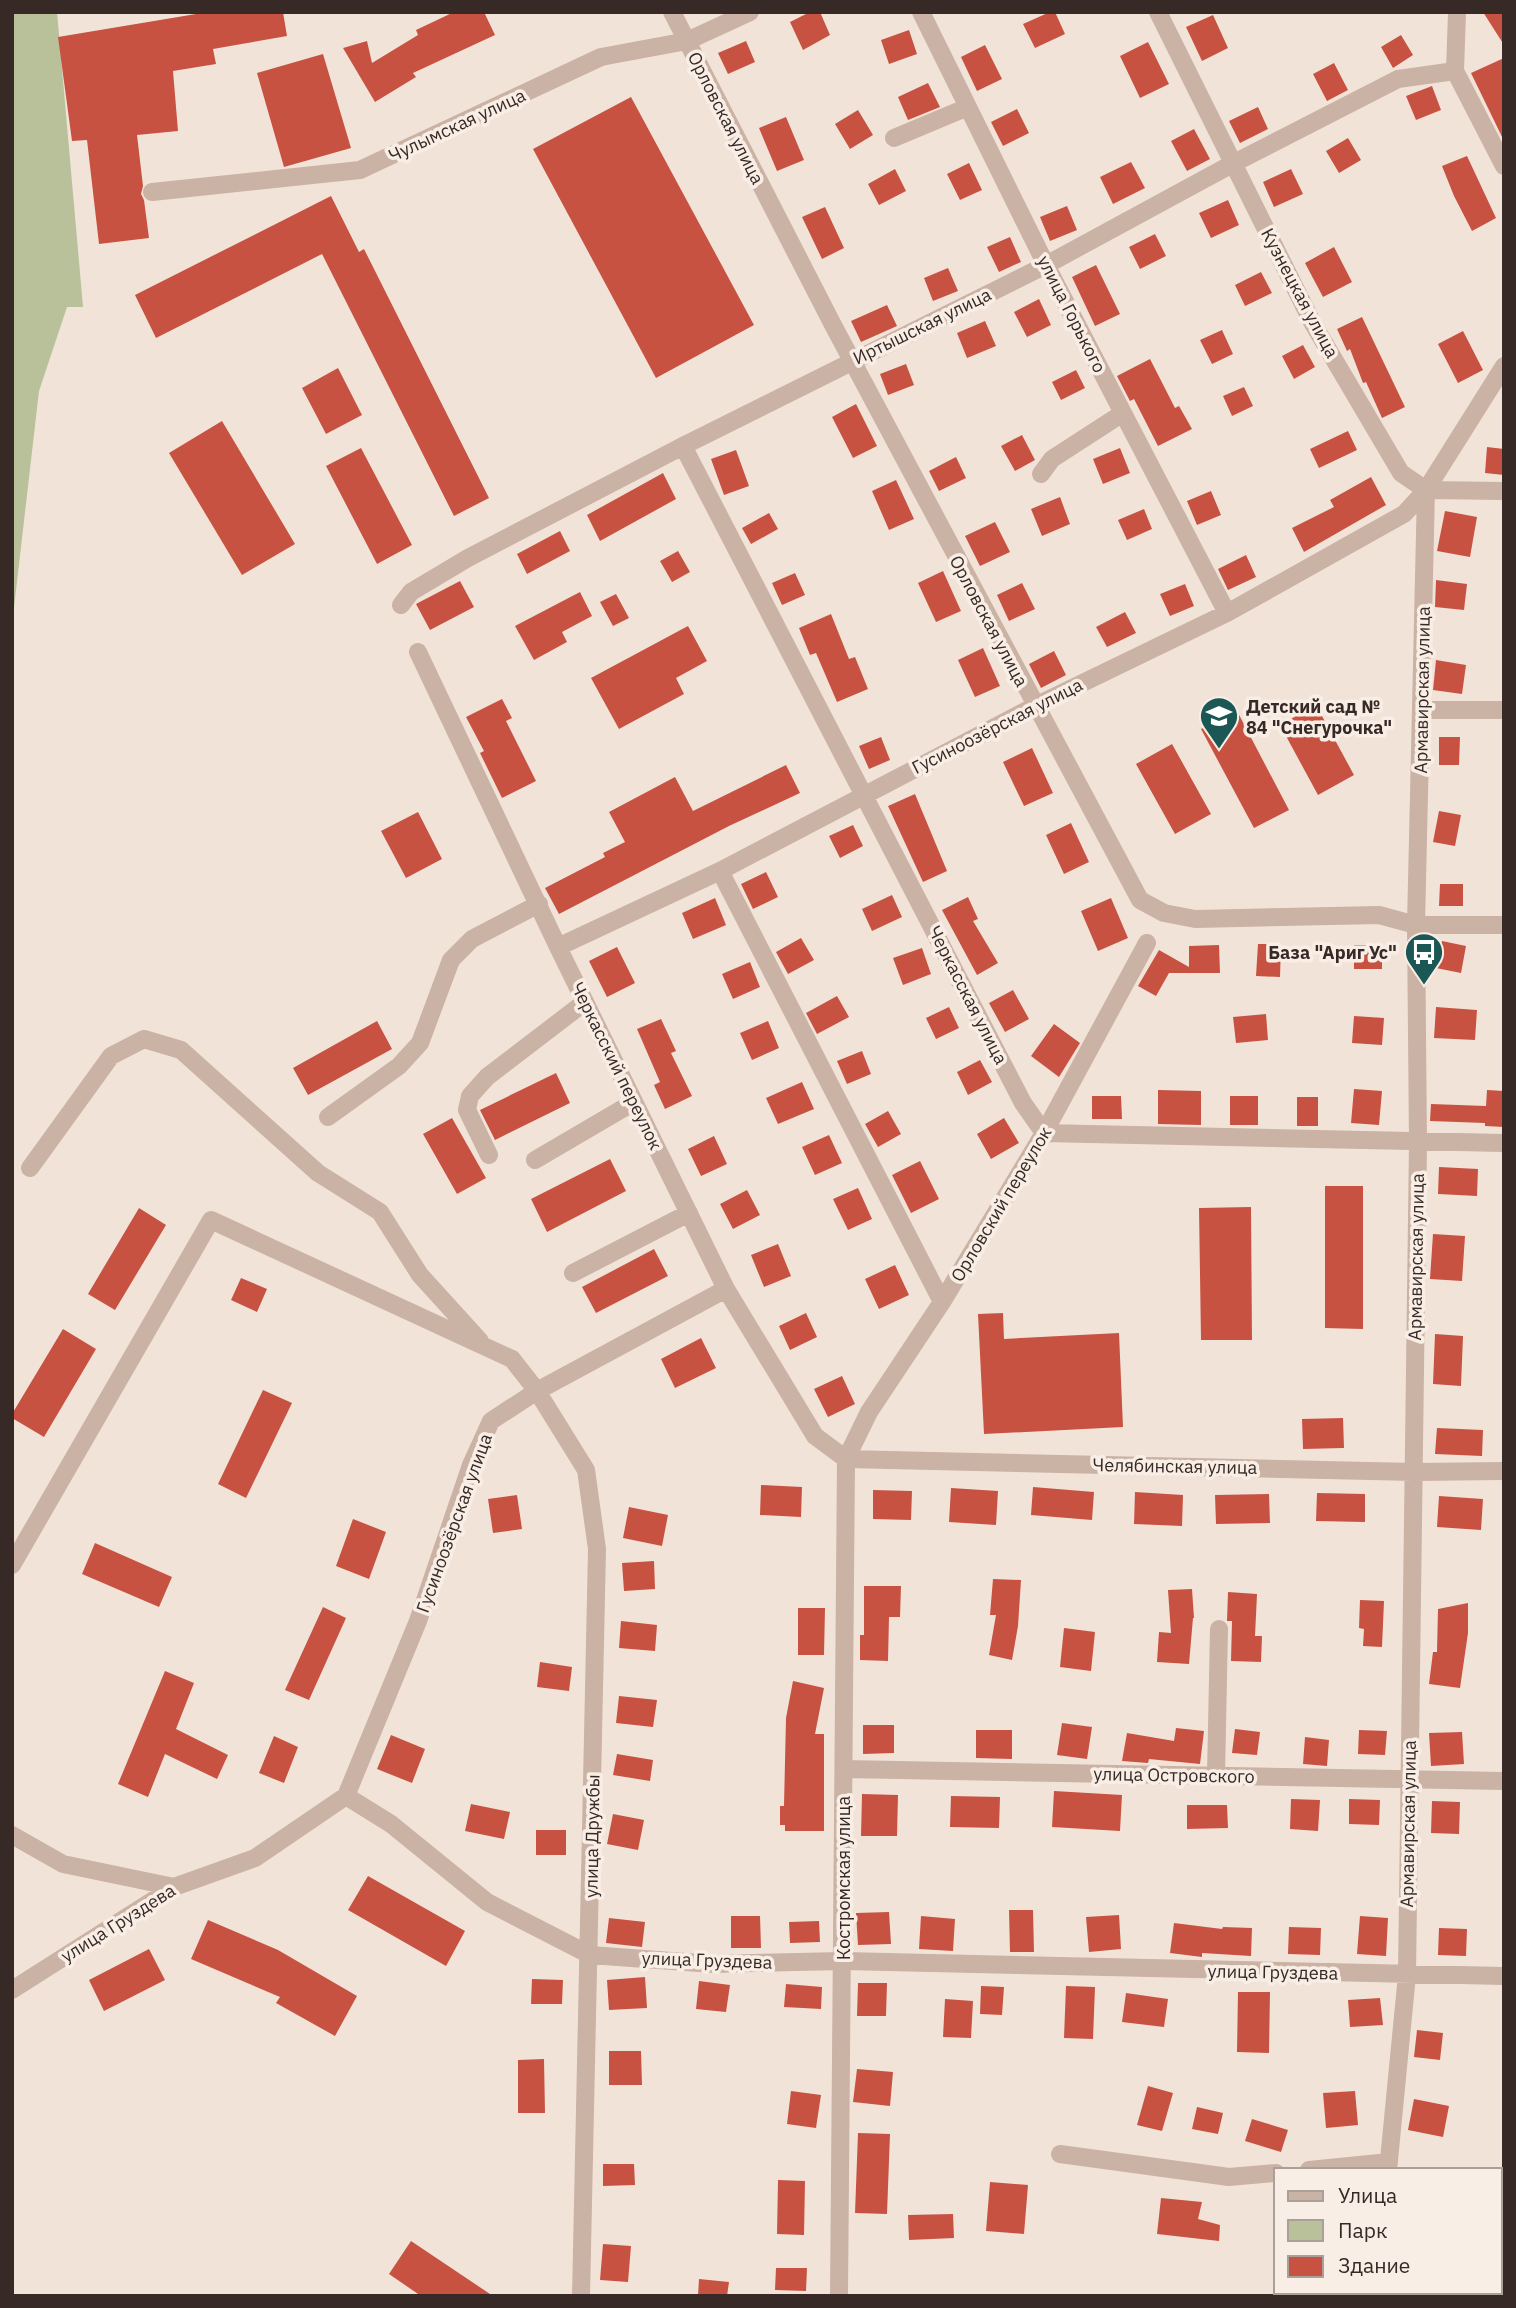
<svg xmlns="http://www.w3.org/2000/svg" width="1516" height="2308" font-family="'IBM Plex Sans',sans-serif">
<rect width="100%" height="100%" fill="#f2e3d9"/>
<path fill="#b8c199" d="M12 12H57L83 307H67L39 391 12 625Z"/>
<path fill="#c85241" d="M208 12H283L287 36 213 49 216 64 173 71 178 131 137 135 143 186 141 194 144 200 149 238 99 244 87 140 72 141 58 37Z
M454 12H484L495 35 413 73 416 77 375 102 343 48 367 41 372 63 418 35 416 30Z
M810 12H820L830 35 803 50 790 22Z
M1050 12H1055L1065 34 1035 48 1023 24Z
M1483 12H1504V45Z
M1213 15 1228 48 1202 61 1186 27Z
M909 30 917 54 889 64 881 40Z
M1401 35 1413 55 1393 68 1381 47Z
M746 41 755 62 728 74 718 53Z
M1148 42 1169 84 1140 98 1120 56Z
M985 45 1002 79 977 91 961 57Z
M323 54 351 148 284 167 257 73Z
M1504 58V141L1471 73Z
M1334 63 1348 90 1327 101 1313 74Z
M928 83 940 107 908 120 898 97Z
M1432 86 1441 110 1416 120 1406 96Z
M631 97 754 325 656 378 533 149Z
M1258 107 1268 129 1240 143 1229 121Z
M1017 109 1029 133 1003 146 991 122Z
M858 110 873 135 850 149 835 124Z
M786 117 804 160 777 171 759 128Z
M1194 129 1210 159 1187 171 1171 141Z
M1348 138 1361 160 1339 173 1326 151Z
M1467 156 1496 218 1472 231 1454 196 1442 166Z
M1131 162 1145 188 1113 204 1100 177Z
M969 163 982 190 960 200 947 174Z
M895 169 906 191 879 205 868 184Z
M1291 169 1303 194 1274 207 1263 182Z
M331 196 359 252 364 249 489 498 454 516 322 254 156 338 135 295Z
M1228 200 1239 225 1211 238 1199 213Z
M1067 206 1077 230 1050 241 1040 217Z
M825 207 844 248 822 259 802 217Z
M1155 234 1166 256 1140 269 1129 247Z
M1010 237 1021 262 999 272 987 247Z
M1334 247 1352 282 1323 297 1305 263Z
M1096 265 1120 314 1095 326 1072 277Z
M948 268 958 291 933 301 924 278Z
M1261 272 1272 293 1245 306 1235 285Z
M1039 299 1051 325 1027 337 1014 312Z
M887 305 897 326 861 342 851 321Z
M1362 317 1405 407 1382 418 1366 382 1363 383 1350 349 1347 351 1337 329Z
M985 321 996 346 967 358 957 333Z
M1222 330 1233 354 1212 364 1200 340Z
M1463 331 1483 370 1458 383 1438 344Z
M1303 345 1315 367 1294 379 1282 356Z
M1150 359 1175 408 1179 406 1192 429 1158 446 1134 399 1130 401 1117 376Z
M906 364 914 385 888 395 880 374Z
M338 368 362 415 326 434 302 388Z
M1076 370 1085 388 1061 400 1052 382Z
M1244 387 1253 406 1232 416 1223 396Z
M856 404 877 446 853 458 832 417Z
M222 421 295 544 242 575 169 453Z
M1348 431 1357 450 1319 468 1310 449Z
M1022 435 1035 460 1015 471 1001 446Z
M1487 447 1504 449V475L1485 473Z
M361 448 412 545 377 564 326 466Z
M1120 448 1130 473 1103 484 1093 459Z
M736 450 749 486 724 495 711 459Z
M956 457 966 478 939 491 929 471Z
M663 473 676 499 600 541 587 515Z
M1371 477 1386 505 1304 552 1292 528 1334 507 1330 500Z
M896 480 914 519 889 530 872 491Z
M1211 491 1221 515 1197 525 1187 501Z
M1060 497 1070 524 1042 536 1031 509Z
M1144 509 1152 529 1127 540 1118 520Z
M1445 511 1477 517 1470 557 1437 551Z
M769 513 778 529 751 544 742 528Z
M995 522 1010 552 980 566 965 536Z
M560 531 570 551 527 574 517 554Z
M678 551 690 572 672 582 660 561Z
M1246 555 1256 577 1228 590 1218 569Z
M943 571 961 611 936 622 918 583Z
M795 573 805 595 782 605 772 583Z
M1436 580 1467 584 1464 610 1435 607Z
M460 581 474 607 430 630 416 604Z
M1022 583 1035 609 1009 621 997 595Z
M1185 584 1194 606 1170 616 1160 594Z
M580 592 592 616 562 632 567 642 534 660 515 626Z
M616 594 629 618 613 626 600 602Z
M1125 612 1136 633 1107 647 1096 627Z
M831 614 849 659 855 657 868 689 837 702 816 653 810 655 799 628Z
M688 626 707 661 676 678 684 694 619 729 591 678Z
M983 648 1000 686 975 697 958 660Z
M1054 651 1066 675 1041 688 1029 664Z
M1436 660 1466 665 1462 694 1433 690Z
M502 699 512 718 506 721 536 781 502 798 480 753 484 751 466 717Z
M1316 705 1354 775 1318 795 1280 725Z
M1237 711 1289 810 1254 828 1201 729Z
M881 737 890 760 869 769 859 746Z
M1439 737H1460L1459 765H1439Z
M1172 744 1211 814 1175 834 1136 764Z
M1032 748 1053 793 1024 806 1003 762Z
M786 765 800 793 729 826 559 914 545 888 605 857 603 853 625 842 609 812 675 777 693 811Z
M915 794 947 871 923 882 888 806Z
M1439 811 1461 815 1455 846 1433 842Z
M418 812 442 859 406 878 381 831Z
M1071 823 1089 862 1064 874 1046 835Z
M853 825 863 846 840 858 829 836Z
M766 872 778 897 753 909 741 884Z
M1440 884H1463V906H1439Z
M892 895 902 917 872 931 862 909Z
M968 897 978 919 973 921 998 963 977 975 942 910Z
M715 898 726 925 693 939 682 913Z
M1111 898 1128 938 1098 951 1081 911Z
M801 938 814 960 788 974 776 952Z
M1442 941 1466 946 1461 973 1436 968Z
M1258 944H1281L1280 977 1256 976Z
M1219 945 1220 973H1169L1156 996 1138 986 1159 950 1189 967V946Z
M1354 945H1382V969H1354Z
M617 947 635 983 607 997 589 961Z
M922 948 931 974 903 985 893 958Z
M750 962 760 987 733 999 722 974Z
M1013 990 1029 1019 1005 1032 989 1003Z
M837 996 849 1017 817 1034 806 1013Z
M949 1007 959 1028 936 1039 926 1018Z
M1436 1007 1477 1010 1475 1040 1434 1038Z
M1266 1014 1268 1040 1236 1043 1233 1017Z
M1354 1016 1384 1018 1382 1045 1352 1043Z
M661 1019 676 1051 671 1053 692 1096 665 1109 654 1085 660 1082 637 1029Z
M377 1021 392 1049 308 1095 293 1068Z
M768 1021 779 1048 752 1060 740 1033Z
M1054 1024 1080 1043 1059 1077 1031 1056Z
M862 1051 871 1074 847 1084 837 1061Z
M980 1060 992 1082 968 1095 957 1072Z
M556 1073 570 1103 495 1140 480 1110Z
M802 1082 814 1109 778 1124 766 1098Z
M1354 1089 1382 1091 1379 1125 1351 1123Z
M1158 1090 1201 1091V1125L1158 1124Z
M1487 1090 1504 1091V1127L1485 1126V1123L1430 1121 1431 1104 1486 1106Z
M1092 1096H1121L1122 1119H1092Z
M1230 1096H1258V1125H1230Z
M1297 1097H1318V1126H1297Z
M888 1111 901 1134 878 1147 865 1124Z
M452 1118 486 1178 457 1194 423 1134Z
M1004 1118 1019 1143 991 1159 977 1134Z
M829 1135 842 1163 815 1175 802 1147Z
M714 1136 727 1164 701 1176 688 1149Z
M610 1159 626 1191 547 1232 531 1199Z
M920 1161 939 1199 911 1213 892 1175Z
M1439 1167 1478 1169 1477 1196 1438 1194Z
M1325 1186H1363V1329L1325 1328Z
M858 1188 872 1219 848 1230 833 1199Z
M747 1190 760 1215 733 1229 720 1204Z
M1251 1207 1252 1340H1201L1199 1208Z
M139 1208 166 1225 115 1310 88 1294Z
M1433 1234 1465 1236 1462 1281 1430 1279Z
M778 1244 791 1276 764 1287 751 1255Z
M654 1249 668 1276 596 1313 582 1287Z
M895 1265 909 1295 879 1309 865 1279Z
M241 1278 267 1289 257 1312 231 1300Z
M806 1313 817 1337 790 1350 779 1326Z
M1003 1313 1004 1339 1119 1333 1123 1427 984 1434 978 1314Z
M63 1329 96 1349 44 1437 12 1418V1414Z
M1435 1334 1463 1336 1461 1386 1433 1384Z
M701 1338 716 1368 675 1388 661 1359Z
M842 1376 855 1404 828 1417 814 1389Z
M263 1390 292 1403 246 1498 218 1484Z
M1343 1418 1344 1448 1303 1449 1302 1419Z
M1437 1428 1483 1430 1482 1456 1435 1454Z
M761 1485 802 1487 801 1517 760 1515Z
M1033 1487 1094 1492 1092 1520 1031 1515Z
M951 1488 998 1491 996 1525 949 1522Z
M873 1490 912 1491 911 1520 873 1519Z
M1135 1492 1183 1495 1182 1526 1134 1524Z
M1317 1493 1365 1494V1522L1316 1521Z
M1269 1494 1270 1523 1216 1524 1215 1495Z
M517 1495 522 1529 493 1533 488 1499Z
M1439 1496 1483 1499 1481 1530 1437 1527Z
M629 1507 668 1515 662 1546 623 1538Z
M353 1519 386 1532 369 1579 336 1566Z
M95 1543 172 1577 159 1607 82 1574Z
M654 1561 655 1589 624 1591 622 1563Z
M993 1579 1021 1580 1018 1626 1012 1660 989 1655 996 1615H990Z
M864 1586H901L900 1617H889L888 1661 860 1660V1635H864Z
M1192 1589 1194 1618H1193L1189 1664 1157 1662 1159 1632 1171 1633 1168 1590Z
M1228 1592 1257 1594 1255 1636H1262L1261 1662 1231 1661 1232 1621H1227Z
M1360 1600 1384 1601 1382 1647 1363 1646 1364 1629 1359 1628Z
M1468 1603V1633L1460 1688 1429 1684 1433 1652H1437L1438 1609Z
M323 1607 346 1618 309 1700 285 1690Z
M798 1608H825L824 1655H798Z
M621 1621 657 1625 655 1651 619 1648Z
M1064 1628 1095 1632 1091 1671 1060 1667Z
M540 1662 572 1667 569 1691 537 1687Z
M165 1671 194 1683 176 1729 228 1755 217 1779 165 1754 148 1797 118 1784Z
M793 1681 824 1688 815 1734H824V1831H785V1825H780V1806H784L786 1718Z
M619 1696 657 1700 653 1727 616 1723Z
M1062 1723 1092 1727 1087 1759 1057 1755Z
M863 1725H894V1753L863 1754Z
M1176 1728 1204 1731 1200 1764 1149 1759 1148 1763 1122 1761 1127 1733 1174 1741Z
M1235 1729 1260 1732 1257 1755 1232 1753Z
M976 1730H1012V1759L976 1758Z
M1359 1730 1387 1731 1385 1755 1358 1754Z
M1462 1732 1464 1764 1431 1766 1429 1733Z
M391 1735 425 1749 412 1783 377 1769Z
M274 1736 298 1747 284 1783 259 1773Z
M1305 1737 1329 1740 1327 1766 1303 1764Z
M617 1754 653 1760 650 1781 613 1775Z
M1054 1791 1122 1795 1120 1831 1052 1827Z
M862 1794 898 1795 897 1836H861Z
M951 1796 1000 1797 999 1828 950 1827Z
M1291 1799 1320 1800 1318 1831 1290 1829Z
M1349 1799 1380 1800 1379 1825 1349 1824Z
M1432 1801 1460 1802 1459 1834 1431 1833Z
M471 1804 510 1812 504 1839 465 1831Z
M1187 1805H1227L1228 1828 1187 1829Z
M613 1814 644 1820 638 1850 607 1844Z
M536 1830H566V1855H536Z
M368 1876 465 1931 446 1966 348 1910Z
M1009 1910H1033L1034 1952H1010Z
M889 1912 891 1944 858 1945 856 1913Z
M1119 1915 1121 1949 1089 1952 1086 1917Z
M731 1916H760L761 1948H731Z
M921 1916 955 1919 953 1951 919 1949Z
M1360 1916 1388 1918 1386 1956 1357 1954Z
M609 1918 645 1922 642 1947 606 1943Z
M208 1920 278 1950 357 1996 335 2036 276 2003 280 1997 191 1959Z
M819 1921 820 1942 790 1943 789 1922Z
M1174 1923 1222 1929 1223 1927 1252 1928 1251 1956 1202 1953V1957L1170 1953Z
M1289 1927 1321 1928 1320 1955 1288 1954Z
M1439 1928 1467 1929 1466 1956 1438 1955Z
M149 1949 165 1980 104 2011 89 1980Z
M645 1977 647 2008 609 2010 607 1980Z
M532 1979 563 1980 562 2004H531Z
M699 1981 730 1985 726 2012 696 2009Z
M858 1983H887L886 2016H857Z
M786 1984 822 1987 821 2009 784 2007Z
M981 1986 1004 1987 1002 2015 980 2014Z
M1066 1986 1095 1987 1093 2039 1064 2038Z
M1238 1992H1270L1269 2053 1237 2052Z
M1126 1993 1168 1999 1164 2027 1122 2022Z
M1380 1998 1383 2025 1350 2027 1348 2000Z
M945 1999 973 2001 971 2038 943 2037Z
M1417 2030 1443 2033 1440 2060 1414 2057Z
M609 2051H641L642 2085H609Z
M544 2059 545 2113H518V2060Z
M857 2069 893 2072 890 2106 853 2102Z
M1148 2086 1173 2093 1162 2131 1137 2125Z
M791 2091 821 2095 816 2128 787 2124Z
M1355 2091 1358 2125 1326 2128 1323 2093Z
M1414 2099 1449 2106 1443 2137 1408 2130Z
M1197 2107 1223 2113 1218 2134 1192 2129Z
M1252 2119 1288 2130 1281 2152 1245 2141Z
M858 2133 890 2134 887 2214 855 2213Z
M603 2164H634L635 2185 603 2186Z
M778 2180 805 2181 804 2235 777 2234Z
M990 2182 1028 2185 1024 2234 986 2231Z
M1161 2198 1202 2202 1198 2219 1220 2225 1219 2241 1157 2234Z
M953 2214 954 2238 909 2240 908 2215Z
M411 2241 493 2296H421L389 2274Z
M603 2244 631 2246 628 2282 600 2280Z
M776 2268H807L806 2291 775 2290Z
M699 2279 729 2282 727 2296H698Z"/>
<g fill="none" stroke-linecap="round" stroke-linejoin="round">
<path stroke="#cab2a5" stroke-width="18" d="M921 12 1046 265 1227 613
M1457 12 1455 71 1504 166
M894 138 968 107
M152 192 360 170 601 57 687 41 750 12
M683 446 1023 1103 1044 1133 1504 1143
M1041 474 1052 459 1123 413
M401 605 411 592 468 558 683 446 1046 265 1234 163 1398 79 1455 71
M418 652 558 947 726 1289 815 1436 846 1459
M1422 710H1504
M720 871 942 1302
M1416 925H1504
M558 947 720 871 1035 706 1227 613 1404 514 1426 490
M328 1117 399 1066 420 1043 451 960 472 939 539 904
M489 1155 467 1110 470 1096 487 1077 585 1002
M535 1160 634 1102
M30 1168 111 1056 144 1039 181 1050 318 1173 380 1212 420 1275 480 1341
M573 1273 689 1213
M846 1459 1414 1472 1504 1471
M12 1565 211 1220 512 1359 537 1391 586 1470 597 1549 581 2296
M844 1769 1504 1781
M1216 1775 1219 1629
M346 1796 391 1824 487 1902 590 1955 713 1964 843 1961 1504 1976
M346 1796 418 1621 471 1465 491 1421 537 1391 726 1289
M12 1835 63 1864 174 1887
M12 1990 174 1887 255 1858 346 1796
M1060 2154 1229 2177 1276 2173
M1309 2170 1389 2162
M1388 2170 1407 1975 1418 1143 1416 925 1426 490 1504 366
M839 2296 846 1459 869 1412 942 1302 1044 1133 1147 943
M1375 2296V2292"/>
<path stroke="#cab2a5" stroke-width="18" d="M672 12 833 325 1140 900 1164 913 1195 919 1379 915 1416 925
M1158 12 1312 322 1401 473 1426 490 1504 491"/>
</g>
<defs>
<g id="school-pin" transform="scale(2.0125)"><path d="M0 17L-7.5 6A9.5 9.5 0 1 1 7.5 6Z" fill="#1b5855" stroke="#f9eee5"/><path d="M0-5L7-2L0 1L-7-2ZM-4 1L0 2.5L4 1V4Q0 6-4 4Z" fill="#fff"/></g>
<g id="bus-pin" transform="scale(2.0125)"><path d="M0 17L-7.5 6A9.5 9.5 0 1 1 7.5 6Z" fill="#1b5855" stroke="#f9eee5"/><path d="M-5-6H5V4H4V6H2V4H-2V6H-4V4H-5ZM-3.5-4V0h7V-4ZM-3.5 1.2v1.5H-2V1.2ZM2 1.2v1.5H3.5V1.2Z" fill="#fff"/></g>
</defs>
<g fill-rule="evenodd">
<use href="#school-pin" x="1219" y="716"/>
<use href="#bus-pin" x="1424" y="952"/>
</g>
<g text-anchor="middle" dominant-baseline="central" stroke-width="7" stroke-linejoin="round" paint-order="stroke">
<g font-size="18" fill="#362926" stroke="#f9eee5">
<text transform="translate(726 118) rotate(63)">Орловская улица</text>
<text transform="translate(457 125) rotate(-25)">Чулымская улица</text>
<text transform="translate(1300 293) rotate(62)">Кузнецкая улица</text>
<text transform="translate(1072 314) rotate(63)">улица Горького</text>
<text transform="translate(922 326) rotate(-26)">Иртышская улица</text>
<text transform="translate(989 621) rotate(62)">Орловская улица</text>
<text transform="translate(1422 690) rotate(-89)">Армавирская улица</text>
<text transform="translate(997 726) rotate(-27)">Гусиноозёрская улица</text>
<text transform="translate(968 995) rotate(63)">Черкасская улица</text>
<text transform="translate(617 1066) rotate(64)">Черкасский переулок</text>
<text transform="translate(1001 1204) rotate(-59)">Орловский переулок</text>
<text transform="translate(1416 1257) rotate(-89)">Армавирская улица</text>
<text transform="translate(1175 1466) rotate(1)">Челябинская улица</text>
<text transform="translate(454 1523) rotate(-70)">Гусиноозёрская улица</text>
<text transform="translate(1174 1775) rotate(1)">улица Островского</text>
<text transform="translate(1408 1824) rotate(-89)">Армавирская улица</text>
<text transform="translate(592 1836) rotate(-89)">улица Дружбы</text>
<text transform="translate(843 1878) rotate(-90)">Костромская улица</text>
<text transform="translate(118 1923) rotate(-32)">улица Груздева</text>
<text transform="translate(707 1960) rotate(2)">улица Груздева</text>
<text transform="translate(1273 1972) rotate(1)">улица Груздева</text>
</g>
<g font-size="18" font-weight="bold" fill="#362926" stroke="#f9eee5" text-anchor="start">
<text x="1246" y="706">Детский сад №<tspan x="1246" dy="21">84 "Снегурочка"</tspan></text>
<text x="1397" y="952" text-anchor="end">База "Ариг Ус"</text>
</g>
</g>
<rect width="1516" height="2308" fill="none" stroke="#362926" stroke-width="28"/>
<rect x="1274" y="2168" width="228" height="126" fill="#f9eee5" stroke="#ab9f99" stroke-width="2"/>
<rect x="1288" y="2191" width="35" height="10" fill="#cab2a5" stroke="#ab9f99" stroke-width="2"/>
<text x="1338" y="2203" font-size="21" fill="#362926">Улица</text>
<rect x="1288" y="2220" width="35" height="21" fill="#b8c199" stroke="#ab9f99" stroke-width="2"/>
<text x="1338" y="2238" font-size="21" fill="#362926">Парк</text>
<rect x="1288" y="2256" width="35" height="21" fill="#c85241" stroke="#ab9f99" stroke-width="2"/>
<text x="1338" y="2273" font-size="21" fill="#362926">Здание</text>
</svg>
